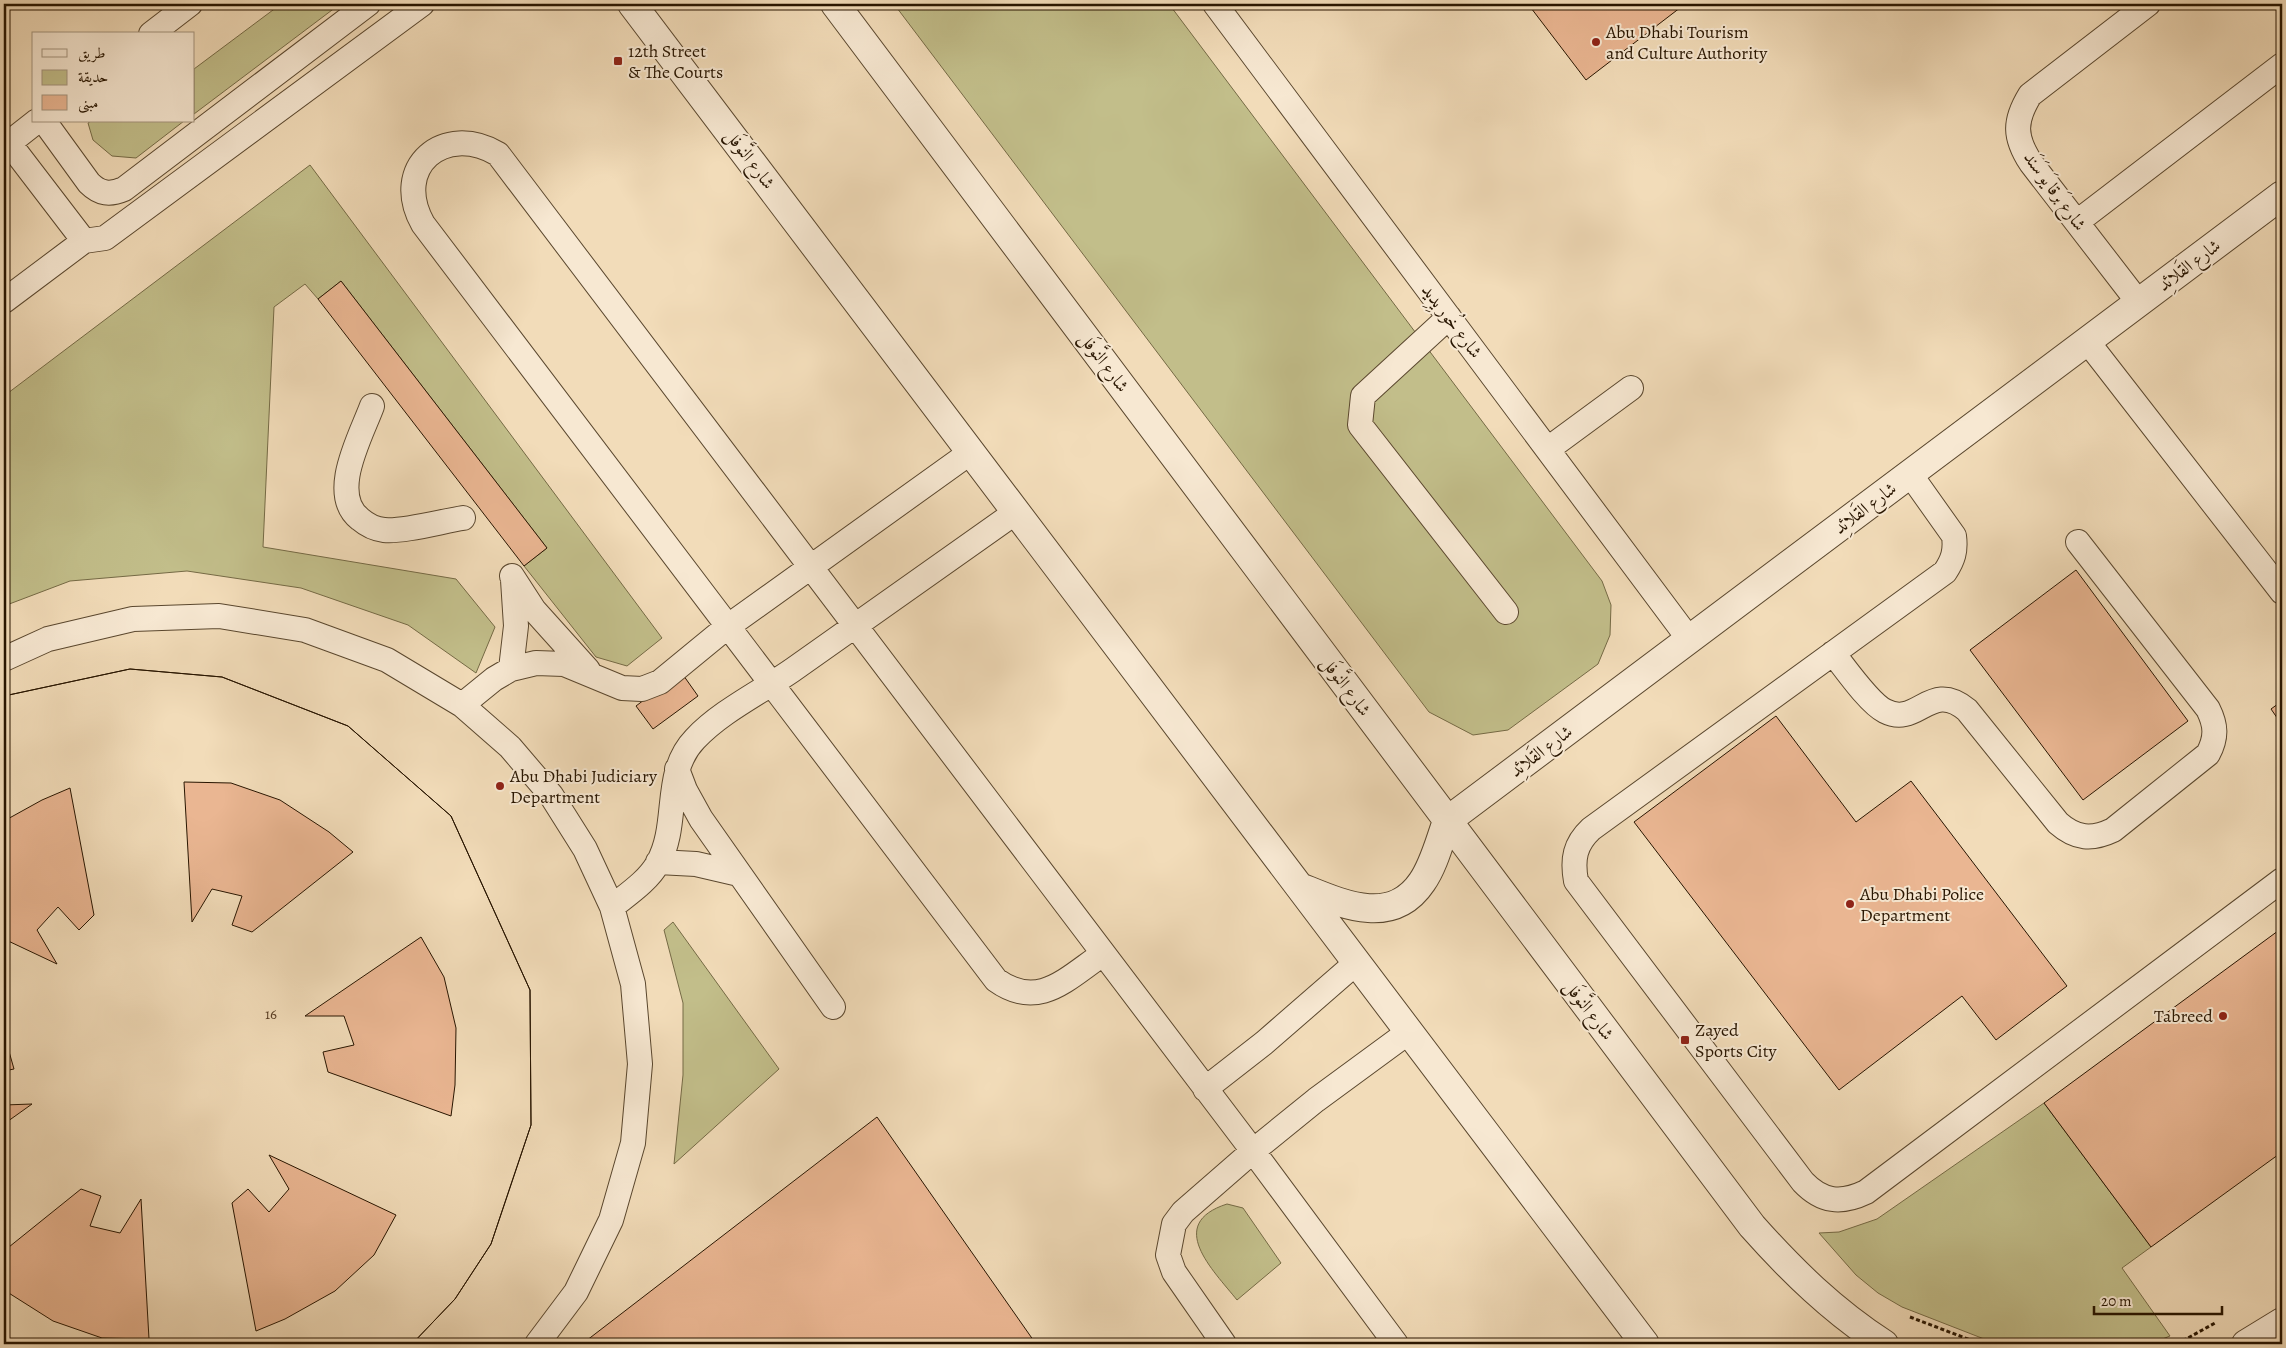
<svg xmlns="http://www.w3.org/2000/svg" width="2286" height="1348" font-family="Alegreya,Amiri,serif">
<rect width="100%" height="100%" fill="#f2dcb9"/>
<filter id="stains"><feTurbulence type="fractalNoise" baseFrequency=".004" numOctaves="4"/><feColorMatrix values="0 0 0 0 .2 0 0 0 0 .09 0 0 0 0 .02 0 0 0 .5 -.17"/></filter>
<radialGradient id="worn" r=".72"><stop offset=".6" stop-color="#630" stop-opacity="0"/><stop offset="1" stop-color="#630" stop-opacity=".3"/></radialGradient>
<path fill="#c2be8a" stroke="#756a45" d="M281 4H340L194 114V69Z
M894 4H1169L1602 581 1611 605 1610 635 1598 664 1508 730 1473 735 1429 712Z
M91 121H184L136 158 112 156 93 140 88 123Z
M310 165 662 638 627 666 596 657 524 566 547 548 341 281 318 299 305 284 274 307 263 547 456 579 495 627 476 673 408 625 301 588 187 571 70 581 4 606V396Z
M673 922 779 1069 674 1164 683 1075V1003L664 930Z
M2044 1103 2151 1247 2122 1268 2170 1336 2150 1344H1997L1902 1307 1878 1293 1856 1275 1819 1233 1839 1232 1877 1219Z
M1227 1204 1243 1208 1281 1263 1237 1300C1213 1270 1165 1224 1227 1204Z"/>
<path fill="#eab692" stroke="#281500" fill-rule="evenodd" d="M1528 4H1685L1586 80Z
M341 281 547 548 524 566 318 299Z
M2076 570 2188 721 2083 800 1970 650Z
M130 669 222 677 348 726 451 816 530 990 531 1125 491 1244 455 1299 412 1344H4V1290L53 1321 102 1338 149 1339 141 1199 120 1233 90 1226 101 1196 81 1189 4 1251V1124L32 1104 4 1105V1071L14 1069 8 1048 4 1047V939L57 964 37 930 58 907 79 930 94 915 70 788 42 800 4 821V696ZM184 782 231 783 280 800 329 832 353 852 252 932 232 925 242 896 212 889 192 922ZM421 937 444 977 456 1028 455 1085 451 1116 328 1072 323 1052 354 1045 344 1016H305ZM269 1155 396 1215 374 1255 335 1291 285 1319 256 1331 232 1203 248 1189 269 1212 289 1189Z
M130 669 222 677 348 726 451 816 530 990 531 1125 491 1244 455 1299 412 1344H4V696Z
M681 672 698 696 653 729 636 706Z
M2282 701V725L2271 709Z
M1776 716 1856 822 1911 781 2067 986 1996 1040 1962 996 1839 1090 1634 822Z
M2282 928V1152L2151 1247 2044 1103Z
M877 1117 1036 1344H582Z"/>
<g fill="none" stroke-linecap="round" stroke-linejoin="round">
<g stroke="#5a472e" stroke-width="26">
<path id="service" d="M1215 4 1689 639
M151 34 190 4
M44 121 89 183C100 194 110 195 124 189L368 4
M9 143 84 241 105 238 422 4
M4 147 37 121
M2077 222 2282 65
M4 301 84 241
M2139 303 2031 163C2014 137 2014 121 2030 95L2148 4
M1449 317 1363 396 1360 425 1506 612
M2087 341 2282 592
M372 406C361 436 328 494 360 519 367 525 374 529 384 530 403 532 443 521 463 518
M1548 449 1631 388
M1910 474 1954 536C1956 551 1953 560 1945 572L1591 829C1575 844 1572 859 1576 881L1803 1182C1822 1202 1841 1204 1866 1192L2282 880
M512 576 534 610 588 670
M1833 653C1845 668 1869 703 1885 711 1918 728 1930 679 1967 710L2058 823C2076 839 2092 840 2113 830L2208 754C2217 737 2216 725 2208 709L2078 542
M4 659 48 639 133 619 219 616 305 630 387 660 462 705 510 747 551 795 585 849 612 907 633 984 640 1064 633 1143 611 1220 576 1292 537 1344
M511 669 516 626 513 580
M462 705 494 679 511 669 536 663 564 664 622 688 642 689 660 682 727 627 971 452
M677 769 685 790 701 819 833 1007
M658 862 696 864 739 874
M612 907C628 894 648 881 658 863 680 824 662 773 695 739 721 711 763 691 794 669 868 617 942 565 1016 512
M1103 954C1067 978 1039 1011 996 980L423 224C391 167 444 122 498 154L1253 1151 1396 1344
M1205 1089 1264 1043 1356 963
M1224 1344 1174 1272 1168 1255 1174 1224 1183 1212 1253 1151 1316 1100 1410 1031"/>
</g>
<g stroke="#5a472e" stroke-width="30">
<path id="minor" d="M1447 821 2282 195"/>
</g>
<g stroke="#5a472e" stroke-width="30">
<path id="tertiary" d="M632 4 1645 1344
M835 4 1752 1226C1792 1271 1833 1311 1884 1344
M1300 887C1340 903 1391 928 1422 882 1434 865 1440 840 1447 821
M2246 1344 2282 1322"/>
</g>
<path stroke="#281500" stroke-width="3" stroke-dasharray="4 2.5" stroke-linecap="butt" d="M1910 1317 1981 1344
M2177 1344 2215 1323"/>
<use href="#service" stroke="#f7e8d2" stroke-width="24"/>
<use href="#minor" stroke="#f7e8d2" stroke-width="28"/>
<use href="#tertiary" stroke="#f7e8d2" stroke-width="28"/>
</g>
<g fill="#8f2418" stroke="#f7e8d2" stroke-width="2">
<circle cx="1596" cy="42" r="5"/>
<rect x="613" y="56" width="10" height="10" rx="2.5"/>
<circle cx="500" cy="786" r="5"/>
<circle cx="1850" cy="904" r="5"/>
<circle cx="2223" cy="1016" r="5"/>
<rect x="1680" y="1035" width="10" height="10" rx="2.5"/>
</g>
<g text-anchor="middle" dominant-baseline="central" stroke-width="4" stroke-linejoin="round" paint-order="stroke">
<g font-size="15" fill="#583d24">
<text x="271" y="1014">16</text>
</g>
<g font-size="18" fill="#281500" stroke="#f7e8d2" text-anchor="start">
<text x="1606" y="32">Abu Dhabi Tourism<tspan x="1606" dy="21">and Culture Authority</tspan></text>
<text x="628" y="51">12th Street<tspan x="628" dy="21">&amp; The Courts</tspan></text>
<text x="510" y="776">Abu Dhabi Judiciary<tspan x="510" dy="21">Department</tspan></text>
<text x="1860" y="894">Abu Dhabi Police<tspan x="1860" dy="21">Department</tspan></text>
<text x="2213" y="1016" text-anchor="end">Tabreed</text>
<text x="1695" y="1030">Zayed<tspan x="1695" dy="21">Sports City</tspan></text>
</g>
<g font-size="18" fill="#281500" stroke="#f7e8d2">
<text transform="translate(750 159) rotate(53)">شارع النَّوفَل</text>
<text transform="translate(2055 191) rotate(54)">شارع بَرقا يَو سَنَد</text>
<text transform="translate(2189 265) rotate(-37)">شارع القَلائِد</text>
<text transform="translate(1452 321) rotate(53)">شارع خُور يِدِيد</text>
<text transform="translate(1104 362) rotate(53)">شارع النَّوفَل</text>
<text transform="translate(1865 508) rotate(-37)">شارع القَلائِد</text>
<text transform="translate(1346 686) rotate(53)">شارع النَّوفَل</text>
<text transform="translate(1541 751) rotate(-37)">شارع القَلائِد</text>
<text transform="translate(1589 1010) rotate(53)">شارع النَّوفَل</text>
</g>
</g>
<rect width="2286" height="1348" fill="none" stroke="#f2dcb9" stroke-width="20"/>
<rect x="5" y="5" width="2276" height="1338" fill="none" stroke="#281500" stroke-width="2.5"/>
<rect x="10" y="10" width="2266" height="1328" fill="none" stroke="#281500"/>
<rect x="32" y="32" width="162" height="90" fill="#f7e8d2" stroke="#a4947e"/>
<rect x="42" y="49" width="25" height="8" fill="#f7e8d2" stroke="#a4947e"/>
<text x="78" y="58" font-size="15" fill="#281500">طريق</text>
<rect x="42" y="70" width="25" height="15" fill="#c2be8a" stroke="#a4947e"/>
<text x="78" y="82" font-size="15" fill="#281500">حديقة</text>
<rect x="42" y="95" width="25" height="15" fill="#eab692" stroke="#a4947e"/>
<text x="78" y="108" font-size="15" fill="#281500">مبنى</text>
<path d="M2094 1306v8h128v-8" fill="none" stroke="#281500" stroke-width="2.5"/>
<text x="2101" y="1306" font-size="15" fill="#281500" stroke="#f7e8d2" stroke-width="4" paint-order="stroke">20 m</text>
<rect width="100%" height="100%" filter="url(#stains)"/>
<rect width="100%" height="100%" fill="url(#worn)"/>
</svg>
